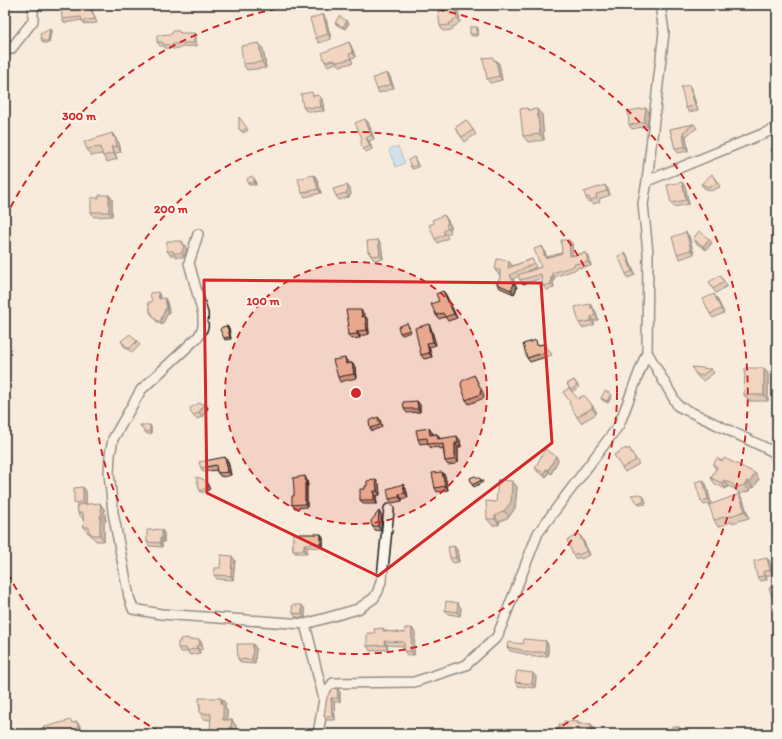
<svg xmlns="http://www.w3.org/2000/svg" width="782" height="739" font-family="Itim,sans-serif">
<rect width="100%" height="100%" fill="#f8ebdc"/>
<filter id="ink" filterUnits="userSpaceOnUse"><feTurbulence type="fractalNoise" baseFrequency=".025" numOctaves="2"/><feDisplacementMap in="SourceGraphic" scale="8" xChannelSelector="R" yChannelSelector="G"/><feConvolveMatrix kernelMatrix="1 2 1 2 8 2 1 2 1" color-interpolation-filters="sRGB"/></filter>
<g filter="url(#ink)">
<path fill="#9fd5fd" stroke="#6b8ba3" d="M395 147H398L405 163 396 167 389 151 391 148Z"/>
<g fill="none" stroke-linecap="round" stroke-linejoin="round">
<g stroke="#1c1c1c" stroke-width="12">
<path id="minor" d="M5 50 11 49 33 21V5
M647 181 777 128
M198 234 189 263 203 314V327L199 336 141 390 113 439 110 455 109 473 113 512 129 597 133 609 161 614 305 624 324 699
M647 352 678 406 774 452 777 460
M305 624 358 609 374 598 378 591 382 578 389 509
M318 734 324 699 333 683 414 682 466 665 497 637 538 533 619 425 647 352 648 253 643 204 647 181 664 32 660 5"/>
</g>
<use href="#minor" stroke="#fbf7ec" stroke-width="9"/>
</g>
<path fill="#cba087" stroke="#1c1c1c" d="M90 5 97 23 84 24 82 20 65 23 62 19Z
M458 11 460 22 456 25V26L452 27 453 30 443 31 440 26Z
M326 19 331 39 319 43 316 38Z
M335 23H349L345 29 337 25Z
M477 27 478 29V36H472L470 34Z
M50 29 51 31 49 43H43L42 41Z
M181 33 196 36 197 46 181 47V48H175V49L165 48 164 46H160L157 42 172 34Z
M349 42 351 46 356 57 351 58 353 63 340 66 336 63 328 66 325 62Z
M263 49 266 68 247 70 243 64Z
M499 64 502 80 490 83 487 79Z
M387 73 390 77 394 88 379 93 377 89Z
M689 85 691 89 698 110 689 112 686 108Z
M315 95 322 99 324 111 312 112 311 111H306L303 107Z
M527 108 529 110 542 115 544 140 528 142 523 136Z
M649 112 647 126 632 129 629 125Z
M240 119 248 130 244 133 241 131 239 129Z
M466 120 476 134 465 142 455 128Z
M368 122 374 139 369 141 372 149 366 152 363 149Z
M694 124 697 128 686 136 688 151 678 153 675 148 670 129Z
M112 133 119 143 121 152 115 153 117 159 107 162 103 156 102 154 91 156 87 149Z
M414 157 419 167 412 169 411 167Z
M314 175 317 179 321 193 305 197 302 193Z
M715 178 720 187 711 191 704 188 701 184Z
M255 180 256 185H249L248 183Z
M347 185 350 189 351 194 349 197 339 200 336 196Z
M685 186 689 204 674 207 671 203Z
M608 189 610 195 599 199 600 202 593 204 591 201 588 202 586 198Z
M109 195 112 199V216L94 217 91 212 99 198Z
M447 219 451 227 449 228 451 232 446 235 448 238 438 243 435 239Z
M689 236 694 254 680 259 677 254Z
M693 239 712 243 706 250 696 243Z
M569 240 572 243V255L586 253 589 257 591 266 577 268V269L554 277 555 280 553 281 554 288 546 290 543 286 542 278 523 284 520 280 519 276 513 279 517 288 514 294 500 288 497 284 500 278V274H498L495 270 512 265V266L532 259 536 267 528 271 541 267 542 246 544 250 547 257 562 253Z
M381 244 383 259 374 260 368 252Z
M185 245V247L187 250 184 257H176L175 255H170L167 251Z
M625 253 628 257 635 275 628 278 626 274Z
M720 275 727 286 716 293 713 289Z
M443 291 446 295 457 318 448 321 445 317 439 319 436 315 439 301Z
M160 296 161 299 167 302 169 312 168 313 162 325 157 322 150 312 152 302Z
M717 299 724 313 713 318 710 314Z
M590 304 596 312 598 320 594 321V325L582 328 579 323Z
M364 314V316H365L368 320 369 334 360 336V338L351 339 348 335 349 326Z
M408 325 411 332 402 335 400 333Z
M229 328 231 339 225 340 224 338Z
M431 328 436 345 429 347 432 357 424 359 421 355Z
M121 341H137L140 345 132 353 124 346Z
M538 344 539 345 545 344 552 355 530 362 527 358Z
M348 362V363H352L355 367 356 378 340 382 338 377Z
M764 368 768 374V401H749L744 395Z
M711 369 714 373 703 381 698 377 695 373Z
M474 375 484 395H483L484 398 469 404 466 400Z
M574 380 579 387 572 392 567 384Z
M582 396 596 411V414L581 423 577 417 578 399Z
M612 396 608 403 602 400 601 398Z
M417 401 420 405V412L407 413 404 409Z
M205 404 208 408 202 417 197 419 194 417 191 412Z
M378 417 380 419 382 427 372 431 370 428Z
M140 425 151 427V434H147Z
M432 432V434H437L440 439 460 440 461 447H458V462L455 464 448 465 445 461 443 448 440 449 439 447 431 448 428 444V443L420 444 418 439Z
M629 448 639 464 625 472 622 468 627 450Z
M556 456 558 460 551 474 549 472 546 477 538 472 535 468Z
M228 461 231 475 224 477 220 476 217 472V470L203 472 201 468Z
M713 465 759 479 754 488 751 487 749 491 739 494 737 490 728 486 726 489 715 484 711 478 716 469Z
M442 472 445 476 448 490 437 492 435 488Z
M307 480 308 486H307V507L295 508 292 505 294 496Z
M482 480 483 482 474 487 472 485Z
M512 481 517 487 515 508 509 517 499 522V525H492L487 519 496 502Z
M207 483 210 489 202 493 200 491Z
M379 484 380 495 376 496 377 504H363L360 500 365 489Z
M403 484 406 489 408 497 402 499V501L392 503 389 499Z
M706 484 711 503 704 505 701 501Z
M83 487 86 491V504L104 509 106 521 104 522V541H96L89 533H88L84 527 83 519 78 513V507L74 503Z
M739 494 743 500 749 518 732 523 731 522 718 527 714 520Z
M643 496 645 498 646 504 640 505 633 497Z
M382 516 381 531 375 530 372 526Z
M155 530 164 533V542H162V547L149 546 147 542Z
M293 534 323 537V548L307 547V553H295L293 550Z
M582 538 590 555 581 559 579 557 576 559 573 555Z
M454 546 457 550 459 562 453 563 450 558Z
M767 558 770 562 773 574 766 576 767 580 760 581 757 577Z
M235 560 233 580 217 579 214 575 220 568Z
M777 584V603H775L773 599Z
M461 608 460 616 448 614 445 610Z
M305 609V618L296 617 293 613Z
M383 628 385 631 405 633 415 632 414 655H407L404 651V646L387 645 388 649 370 651 367 646 375 633Z
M190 640 202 643 203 649 199 650 200 653 190 655 188 652H181L178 648Z
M546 641 548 645V656L532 657 530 655 527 656 525 654 510 651 507 647 523 644Z
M256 648 255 664 241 663 238 659Z
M536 677 535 688 518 686 515 682Z
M337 688 340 692V702H334L335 720H326L324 716 327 697Z
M221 698 226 704 225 708 227 710V720H232L236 726 235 733 211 734V720L204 719 200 713V707L199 704Z
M77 722 80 726 82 734H43Z
M578 722 579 724H591L595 730V734H562L559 730 564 724Z"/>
<path fill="#a5826e" stroke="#1c1c1c" d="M455 7 458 11 460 22 457 18Z
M323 14 326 19 331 39 328 34Z
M347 21 349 23 345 29 343 27Z
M477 27 478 29V36L477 34Z
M50 29 51 31 49 43 48 41Z
M194 33 196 36 197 46 194 43Z
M349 42 351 46 356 57 353 53Z
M259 43 263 49 266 68 262 62Z
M496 60 499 64 502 80 499 76Z
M387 73 390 77 394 88 391 84Z
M689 85 691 89 698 110 695 105Z
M319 95 322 99 324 111 321 107Z
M646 108 649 112 647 126 644 122Z
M537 109 542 115 544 140 540 134Z
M365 119 368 122 374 139 371 135Z
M683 132 686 136 688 151 685 147Z
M112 133 119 143 121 152 117 146Z
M366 138 369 141 372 149 370 146Z
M111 147 115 153 117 159 113 153Z
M314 175 317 179 321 193 318 189Z
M254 178 255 180 256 185 254 183Z
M682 182 685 186 689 204 686 200Z
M347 185 350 189 351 194 349 197 346 193Z
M605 185 608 189 610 195 607 191Z
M109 195 112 199V216L109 212Z
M444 215 447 219 451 227 448 223Z
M686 232 689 236 694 254 691 250Z
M709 239 712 243 706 250 703 246Z
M378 240 381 244 383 259 380 255Z
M569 240 572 243 573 259 570 256Z
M182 241 187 250 184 257 182 253Z
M542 246 544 250 548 261 545 258Z
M586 253 589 257 591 266 588 262Z
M625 253 628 257 635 275 632 271Z
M509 261 512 265 511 272 508 268Z
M552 273 554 277 555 280 553 277Z
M510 275 517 288 514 294 511 290Z
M551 277 553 281 554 288 551 284Z
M443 291 446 295 457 318 454 314Z
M158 292 160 296 162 303 159 299Z
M714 294 717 299 724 313 721 309Z
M165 298 167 302 169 312 167 309Z
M590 304 596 312 598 320 591 308Z
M165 309 168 313 162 325 160 322Z
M361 310 364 314 365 321 362 317Z
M365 316 368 320 369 334 367 330Z
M591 317 594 321V325L591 321Z
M429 324 431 328 436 345 433 342Z
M227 326 229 328 231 339 230 337Z
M357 331 360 336V338L357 334Z
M427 343 429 347 432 357 429 353Z
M345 358 348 362 349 368 346 364Z
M352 363 355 367 356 378 354 374Z
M764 368 768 374V401L764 395Z
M611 394 612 396 608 403 607 401Z
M417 401 420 405V412L418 409Z
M205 404 208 408 202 417 199 412Z
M592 405 596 411V414L592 408Z
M150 425 151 427V434L150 431Z
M429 428 432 432 433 439 430 435Z
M437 434 440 438V443L438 439Z
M457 436 460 440 461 447 458 443Z
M455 443 458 447V462L455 458Z
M556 456 558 460 551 474 548 470Z
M225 457 228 461 231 475 228 472Z
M546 469 549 472 546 477 544 473Z
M442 472 445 476 448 490 445 486Z
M755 473 759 479 754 488 750 482Z
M305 476 307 480 308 486 306 483Z
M376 480 379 484 380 495 377 491Z
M703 480 706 484 711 503 708 499Z
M724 480 728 486 726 489 722 483Z
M512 481 517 487 515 508 509 517 504 511Z
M747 481 751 487 749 491 745 485Z
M305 483 307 486V507L305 504Z
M403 484 406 489 408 497 405 493Z
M83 487 86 491V507L83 502Z
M374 491 376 496 377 504 374 500Z
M399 494 402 499V501L399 497Z
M739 494 743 500 749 518 745 511Z
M100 503 104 509 106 521 102 515Z
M379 511 382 516 381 531 378 526Z
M100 516 104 522V541L100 535Z
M495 516 499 522V525L495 519Z
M162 530 164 533V542L162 538Z
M321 534 323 537V548L321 544Z
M579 534 582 538 590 555 587 551Z
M160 538 162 542V547L160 543Z
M304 544 307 547V553L304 550Z
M454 546 457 550 459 562 456 558Z
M232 556 235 560 233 580 231 576Z
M767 558 770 562 773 574 770 570Z
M763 572 766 576 767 580 764 576Z
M458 603 461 608 460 616 457 612Z
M302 605 305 609V618L302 614Z
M412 628 415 632 414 655 411 651Z
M199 639 202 643 203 649 200 645Z
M384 641 387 645 388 649 385 645Z
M546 641 548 645V656L545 652Z
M253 644 256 648 255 664 252 660Z
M196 646 199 650 200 653 197 648Z
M533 673 536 677 535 688 532 684Z
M337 688 340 692V702L338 698Z
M221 698 226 704 225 708 227 710V726L223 720Z
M331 698 334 702 335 720 332 716Z
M232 720 236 726 235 733 231 727Z
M77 722 80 726 82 734 80 731Z
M591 724 595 730V734H593L591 731Z
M230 727 234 733V734H231L229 731Z
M679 727 681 729 680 734H679Z"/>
<path fill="#ecba9d" stroke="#1c1c1c" d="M61 5H89L95 19 82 21 81 17 62 19Z
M455 7 457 18 453 20V22L449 23 450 25 440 26 438 11 448 10 447 8Z
M323 14 328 34 316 38 310 19Z
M339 16 347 21 343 27 335 23Z
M470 27H477V34H470Z
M50 29 48 41H42L40 34Z
M172 31H179L180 33H194V43H179L178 44H173V46L163 44 162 42H157V35L172 34Z
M349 42 353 53 349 54 351 59 337 62 333 60 325 62 322 53Z
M259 43 262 62 243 64 241 46Z
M493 57 494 61 496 60 499 76 487 79 483 58Z
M387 73 391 84 377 89 373 78Z
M689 85 695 105 686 108 681 87Z
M312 92 313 96 319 95 321 107 309 108 308 107H303L301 94Z
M527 108 528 110 537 109 540 134 523 136 520 109Z
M646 108 644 122 629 125 628 111Z
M239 117 247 128 242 131 239 129Z
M365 119 371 135 366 138 370 146 363 149 361 144 362 138 355 123Z
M466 120 473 130 462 137 455 128Z
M694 124 683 132 685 147 675 148 670 129Z
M112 133 113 137H115L117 146 111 147 113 153 103 156 100 147 87 149 84 142Z
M777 146V163L771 149Z
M414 157 417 165 411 167 408 160Z
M712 174 717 183 708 187 701 184Z
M314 175 318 189 302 193 298 179Z
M251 176 254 178V183H248L247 179Z
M682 182 686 200 671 203 667 185Z
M347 185 348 190 346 193 336 196 333 189Z
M605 185 607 191 596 194 597 198 590 200 589 197 586 198 584 192Z
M99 195H109V212H91V198H99Z
M444 215 448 223 446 224 448 228 443 231 445 234 435 239 429 225 434 223 432 220Z
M699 231 709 239 703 246 693 239Z
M686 232 691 250 677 254 672 237Z
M378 240 380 255 372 256 371 251 368 252 367 241Z
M561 240H569L570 256 586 253 588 262 574 264V266L552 273 553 277H551V284L543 286 541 274 520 280 518 275 541 267 534 249 542 246 545 258 562 253Z
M167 241H182V245H184L182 253H173V251H167Z
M625 253 632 271 626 274 618 256Z
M497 259 509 261 508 268 532 259 534 263 510 275 514 284 511 290 497 284 500 278V270H495Z
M720 275 724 282 713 289 709 282Z
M443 291 454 314 445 317 443 313 436 315 431 304 439 301 436 294Z
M158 292 159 299 165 298 167 309H165L160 322 155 319 151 312H150L148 302H152L150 293Z
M714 294 721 309 710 314 703 299Z
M590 304 591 308H593L595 315 591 317V321L579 323 575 307Z
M346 310H361L362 317 365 316 367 330 357 331V334L348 335 347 326H349Z
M407 323 410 330 400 333 398 327Z
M429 324 433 342 427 343 429 353 421 355 415 328Z
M227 326 230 337 224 338 220 330 222 327Z
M130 334 137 341 129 349 121 341Z
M536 340 537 345 545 344 549 351 527 358 523 344Z
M345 358 346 364 352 363 354 374 338 377 333 360Z
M692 367 711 369 701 376 695 373Z
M745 368H764V395H744Z
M474 375 482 391H480L481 394 466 400 461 385 462 381Z
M574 380 577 385 571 390 567 384Z
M569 388 578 399 582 396H585L592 405V408L577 417 569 403 570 402 563 392Z
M605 391 611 394 607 401 601 398Z
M417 401 418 409H404L403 402Z
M199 403 205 404 199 412 194 415 191 412 190 408Z
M378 417 380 425 370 428 369 421Z
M140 425H150V431L145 432Z
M429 428 430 435 437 434 438 439 457 436 458 443H455V458L452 460 445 461 443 444 437 445V443L428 444 427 438 418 439 416 430Z
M626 448 627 450 629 448 636 460 622 468 614 455Z
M545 449 556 456 548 470 546 469 544 473 535 468Z
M225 457 228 472 221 473 217 472 216 465 201 468 199 462Z
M717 458 722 461 724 458 755 473 750 482 747 481 745 485 735 488 734 485 724 480 722 483 711 478 717 467 713 465Z
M442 472 445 486 435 488 432 473Z
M305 476 306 483H305V504L292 505V496H294V489L293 478Z
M475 476 482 480 472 485 470 478Z
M196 477 203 479 207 483 208 487 200 491Z
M376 480 377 491H374V500H360V489H365V486H367V481Z
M498 480 512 481 511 502 504 511 495 516V519H487L486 501 496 502Z
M703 480 708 499 701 501 695 482Z
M403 484 405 493 399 494V497L389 499 387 489Z
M83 487V502L74 503V488Z
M640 494 643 496 644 502 638 503 631 495Z
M739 494 745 511 728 517 727 516 714 520 709 505Z
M100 503 102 515 100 516V535H92L91 533H89V527H84L83 513H78L77 505Z
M379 511 378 526H372L371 521Z
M155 529 162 530V538H160V543L147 542V530H155Z
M293 534H321V544H304V550H293Z
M579 534 587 551 578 555 577 553 573 555 567 540Z
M454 546 456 558H450L448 547Z
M221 555 232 556 231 576 214 575 215 568H220Z
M767 558 770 570 763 572 764 576 757 577 754 561Z
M777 584V597L773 599 769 588Z
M446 601 458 603 457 612 445 610Z
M292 605H302V614L293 613Z
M383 628V631L405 633V628H412L411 651H404V642L384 641 385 645 367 646V633H375L374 629Z
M188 638 189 640 199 639 200 645 196 646 197 648 187 651 186 648H178V642H180V639Z
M524 639 546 641 545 652H529L527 651 524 652 522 650 507 647 508 642 523 644Z
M237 644H253L252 660 238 659Z
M517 671 533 673 532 684 515 682Z
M337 688 338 698H331L332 716H324L327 697 332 689Z
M199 698H221V704H223V720H232L231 727H230L229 731H224L223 734H210L211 714 200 713V704H199Z
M71 720 72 723 77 722 80 731 70 734H43L41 728Z
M564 721 578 722V724H591V731L577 730V734H564V730H559V724H564Z
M672 726 679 727V734H671Z"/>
</g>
<path d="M0 0H782V739H0ZM204 280 541 283 552 443 378 576 207 493Z" fill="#f8ebdc" fill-opacity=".55" fill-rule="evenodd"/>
<path fill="none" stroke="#d62828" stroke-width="3" stroke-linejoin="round" d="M204 280 541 283 552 443 378 576 207 493Z"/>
<circle cx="356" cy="393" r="131" fill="#d62828" fill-opacity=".12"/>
<g fill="none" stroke="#d62828" stroke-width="2" stroke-dasharray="7 5">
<circle cx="356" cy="393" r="131"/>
<circle cx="356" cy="393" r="261"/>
<path d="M160 732A392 392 0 0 1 5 568M5 218A392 392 0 0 1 298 5M414 5A392 392 0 0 1 552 732"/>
</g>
<circle cx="356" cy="393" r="6" fill="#d62828" stroke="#fbf7ec" stroke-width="2"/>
<g font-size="12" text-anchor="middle" font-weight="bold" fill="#d62828" stroke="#fbf7ec" stroke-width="4" stroke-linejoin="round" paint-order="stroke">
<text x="79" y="120">300 m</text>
<text x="171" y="213">200 m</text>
<text x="263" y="305">100 m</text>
</g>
<rect width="782" height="739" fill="none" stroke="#fbf7ec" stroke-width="20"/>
<rect x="10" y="10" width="762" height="719" fill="none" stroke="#1c1c1c" stroke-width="1.5" filter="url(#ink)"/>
</svg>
